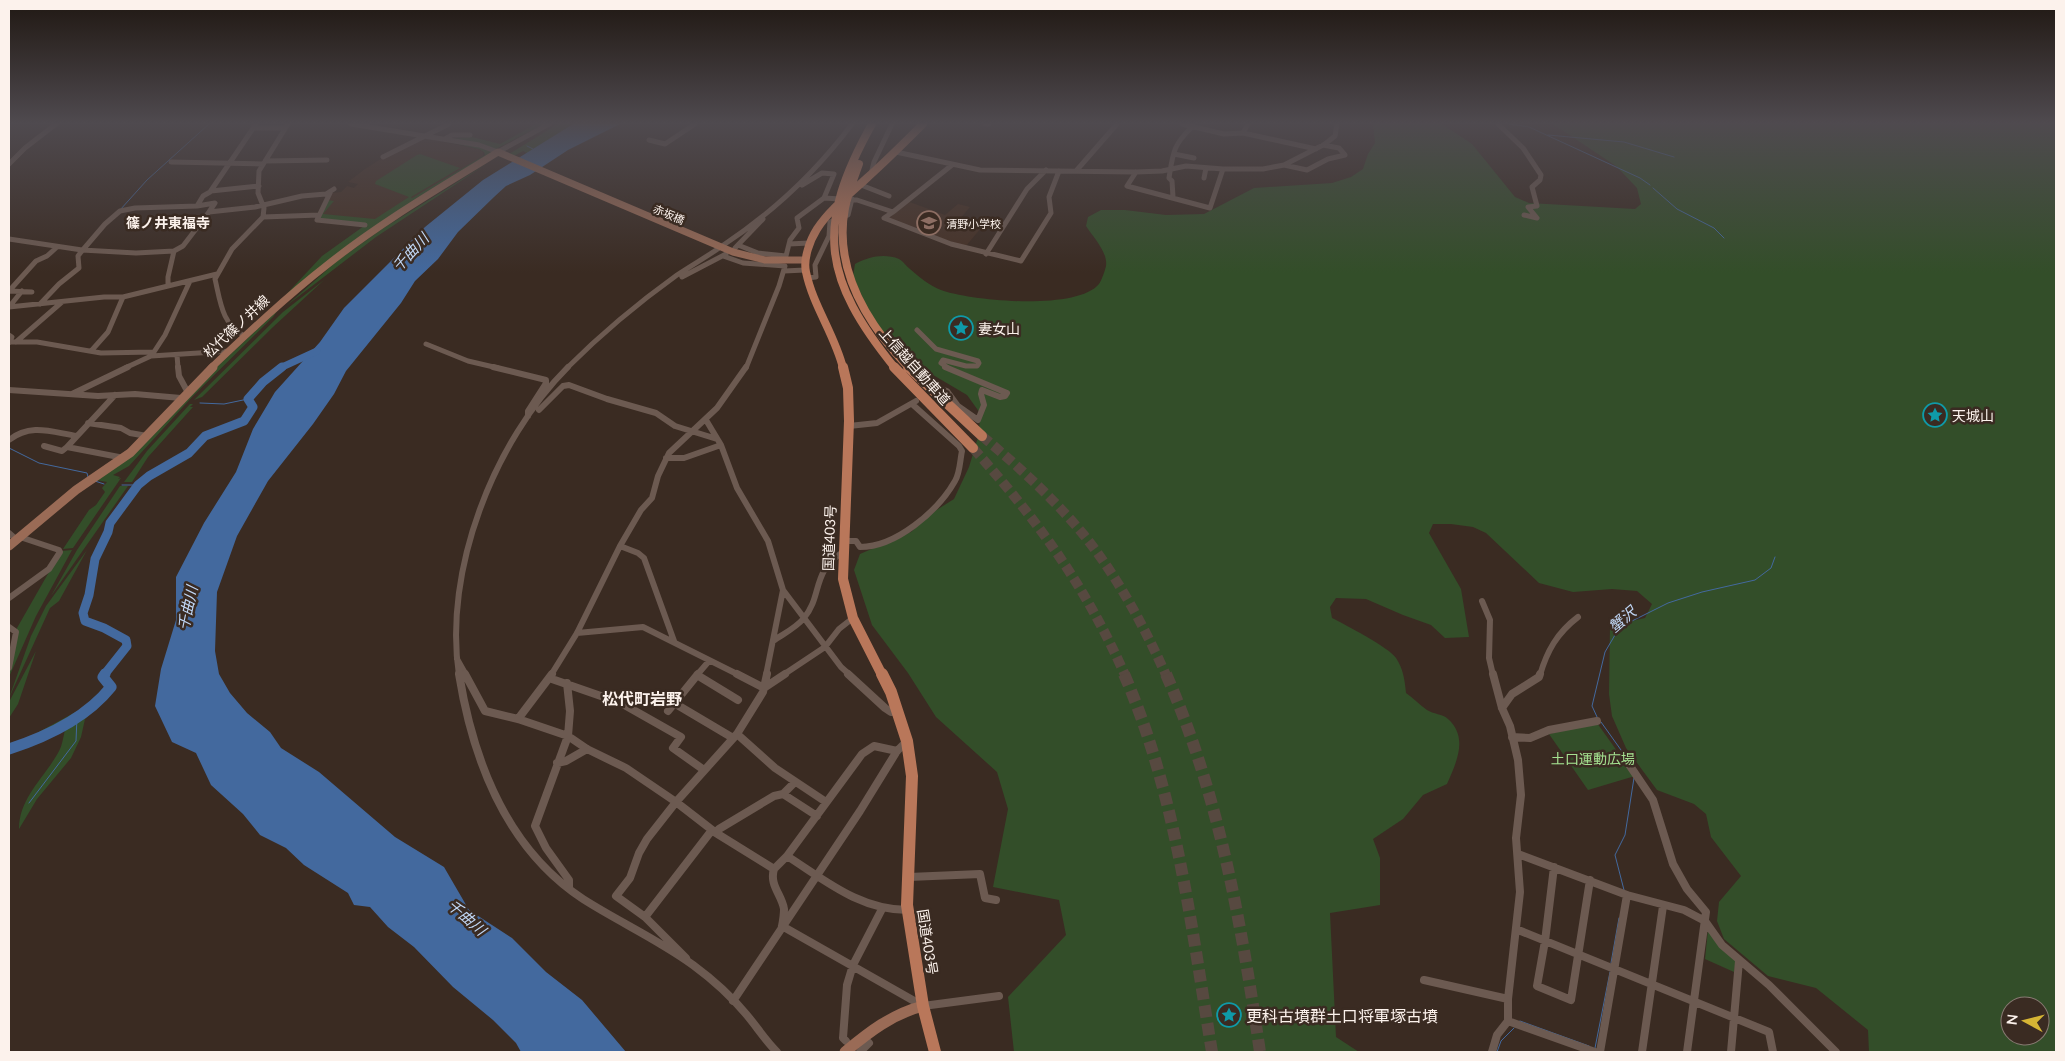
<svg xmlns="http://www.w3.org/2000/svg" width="2065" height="1061" font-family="Lato,'Noto Sans JP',sans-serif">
<rect width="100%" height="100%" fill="#3a2b22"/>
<path fill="#463125" d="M424 138 478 149 483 152V156L370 224 318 220 332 193 341 192 347 186 354 188 358 184 348 182 365 169 384 157Z
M907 201 945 215 958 204 970 207 958 221 981 228 966 246 932 236 887 217Z"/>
<path fill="#334e29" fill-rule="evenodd" d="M536 124H544L496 149 449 139 472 137 500 144Z
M558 124H573L527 153 523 151 514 156 509 154Z
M1373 124H1442L1472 144 1515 197 1529 203 1635 209 1641 204 1637 188 1616 166 1553 124H2056V1052H1869L1868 1030 1816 988 1768 976 1724 939 1717 921 1719 902 1741 876 1711 837 1706 814 1694 804 1657 790 1626 748 1612 716 1609 694 1610 626 1645 618 1652 604 1637 591 1612 589 1573 592 1539 583 1486 533 1473 527 1451 524H1433L1429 533 1461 589 1469 637 1445 638 1431 625 1403 615 1366 599 1336 598 1330 607 1332 618C1344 624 1390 648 1396 658 1403 668 1405 681 1406 693 1413 698 1420 705 1427 710 1433 714 1443 714 1448 719 1469 738 1456 763 1447 784L1423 795 1403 819 1373 839 1380 858V905L1330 913 1336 1037 1359 1052H1014L1008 997 1066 935 1059 900 993 887 1008 809 997 772 936 717 908 673 872 625 854 570 860 554 911 532 935 511 954 499 969 467 979 434 980 413 967 395 923 369 886 337 871 316 853 276 855 264C868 257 884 253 899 259 903 261 906 266 910 269 918 276 930 286 941 290 971 301 1077 311 1099 284 1102 280 1105 270 1106 266 1108 252 1093 237 1086 226L1088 217 1101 210H1125L1166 215 1204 214 1254 188 1332 183 1351 177 1363 169 1368 154 1375 143ZM2010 1006H2040V1036H2010Z
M444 141 473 145 492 152 411 203 282 299 322 256 364 226 368 225 318 220 327 200 334 201 323 214 375 219 409 197 375 184 376 181 417 155 420 154 460 168 411 197 412 198 485 155 484 152 479 149Z
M488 163 376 237 286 306 337 261 382 229Z
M324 280 273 327 202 397 194 400 283 312Z
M278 310 273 317 193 396 129 466 113 475 120 477 118 479 121 478 73 548 63 549 89 510 96 505 105 492 102 488 107 482 96 480Z
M190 404H193L190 407H193L148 457 132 482H124L147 451Z
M120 486H128L51 596 77 550Z
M72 550 36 616 9 677 17 628 61 551Z
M87 550 59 601 50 608 9 698 31 636 46 606Z
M36 651 18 704 9 718V702Z
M98 705 85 719 81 737 71 758 37 799 19 829C19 798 44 778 58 753 62 747 63 738 65 730H59L24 747 9 751V746L37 733 83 708Z
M1597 723 1635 776 1588 790 1549 734Z
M1708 930 1736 961 1734 972 1705 959Z"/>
<path fill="#43699e" d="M573 124H620L568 150 530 175 506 186 494 197 458 232 438 259 415 281 401 303 346 371 334 394 313 424 268 481 237 536 217 592 215 651 219 674 230 693 247 713 270 732 281 748 319 772 395 837 444 867 469 910 512 938 546 972 582 1000 626 1052H521L516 1043 493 1020 453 987 414 947 388 927 370 907 354 905 348 893 304 865 286 848 260 835 243 814 211 785 196 753 172 742 155 706 161 669 176 620V577L204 523 236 472 253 429 275 392 320 342 344 308 425 227 483 180Z"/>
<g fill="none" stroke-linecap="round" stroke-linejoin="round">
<path stroke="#43699e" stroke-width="1" d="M1509 124 1529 127 1640 178 1650 185
M1548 135 1624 142 1674 157
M527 146 533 149
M1653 188 1677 209 1714 228 1724 238
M120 210 147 180 209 124
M200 403 224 404 248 399
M9 448 39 463 87 473 88 477
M95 481 104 484
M122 485H138
M1598 719 1592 706 1605 652 1615 635 1628 623 1668 603 1702 592 1755 580 1771 568 1775 557
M1601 722 1626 757
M29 803 76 741 77 717
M1624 890 1615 855 1625 835 1634 778
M1611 963 1619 918
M1520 1021 1589 1046
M1595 1048 1610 972
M1497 1052 1501 1041 1514 1028"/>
<path stroke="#43699e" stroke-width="7" d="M280 368 317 351"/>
<path stroke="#43699e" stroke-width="9" d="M104 675 127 646 126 640 104 628 85 621 83 613 89 595 95 559 108 532 110 523 138 485 149 476 189 453 205 436 244 421 253 407 248 399 263 382 282 367"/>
<path stroke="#43699e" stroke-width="11" d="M9 749C46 737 87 717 111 687L103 677 105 674"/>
<path stroke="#574940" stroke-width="10" stroke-dasharray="10 5" stroke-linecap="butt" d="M982 436C1018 466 1053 498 1083 534 1117 576 1144 626 1166 675
M973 448C1038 521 1085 585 1125 675"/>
<path stroke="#574940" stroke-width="12" stroke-dasharray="12 6" stroke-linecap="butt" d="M1124 674C1176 793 1191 925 1212 1052
M1166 674C1219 794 1241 922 1260 1052"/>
<path stroke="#6c5a51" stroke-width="5" d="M351 124 479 145 498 152 549 124
M985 124H989
M1182 124 1224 134 1243 133 1316 149
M1498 124 1523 148 1541 175 1540 180 1532 187 1537 206 1528 207 1537 218 1524 215
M254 128H285
M1243 133 1248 124
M445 139 452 135H470
M649 140 665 144 695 124
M896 152 980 170 1136 172 1162 171 1186 166 1223 169H1263L1284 165 1325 144 1335 136 1337 124
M1174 154 1194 158
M383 157 449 124
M265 161 327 160
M171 162 263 164
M9 164 25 148 56 124
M1284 165 1307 170 1328 159 1345 155 1339 148 1323 145
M1076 171 1117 124
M1136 172 1127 186 1210 208 1223 169
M871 174 874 162 892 124
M1204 178 1206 168
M861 185 889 196
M211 191 259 186
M330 193 317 220 365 225
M1173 197 1172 181 1169 178C1173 153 1173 145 1192 127
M824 198 857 200 893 212 952 165
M209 212 215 203 197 206 203 196 210 192 256 124
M893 212 884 218 951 244 1021 261 1051 213 1049 197 1059 171
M263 217 319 215
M9 239 82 250 136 253 174 251 183 246 209 212 255 207 302 196 326 194 334 189
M789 244 809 243
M738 245 758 253 786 256 790 240 799 228 797 218 824 198 834 174 822 173 802 185
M735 248 763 219
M986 254 1027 189 1046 170
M723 256 743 263 785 266 779 286 746 368
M784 271 805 270
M682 277 726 254
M807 278 816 277 815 265 829 236 830 222 848 215 852 199
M168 286V277L174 251
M9 291 36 261 47 256 57 247
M9 291 32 292
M40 304 59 284 79 268 78 256 81 252 105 224 120 211 135 208 197 206
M9 307 104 297H123L217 274
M9 307 22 291
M917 330 936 349 978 361 979 363 977 366H966L943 360 941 363 948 368
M9 335 12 337 9 343
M245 336C222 326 220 300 215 279L232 249 263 217 264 208 258 193 259 171 288 124
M10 342H37L101 353 153 352
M16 342 62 302
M426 344 468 361 498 368
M92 350 108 332 123 297
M152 355 165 335 190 281
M177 355 178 368
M125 368 151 356 230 351
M567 368C601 334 638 303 677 275 692 265 708 256 722 246 772 213 816 172 852 124"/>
<path stroke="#6c5a51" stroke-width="6" d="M178 367 179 376 186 389 189 390
M493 367 546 380V383L528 411V416
M941 389 947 391 958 406 978 420 984 405 981 394 982 390 1000 397 1005 396 1007 393 945 367
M9 390 98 396 135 394 181 398
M72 394 128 367
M115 395 67 447 124 458
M539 410 563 386 569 385 607 399 656 413 675 426 717 439
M706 420 721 445 737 488 768 541 783 590 841 667 850 675
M88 423 121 428 130 433 147 436
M849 426 877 423 916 401
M9 440C31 423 51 432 77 436
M44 446 62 451 67 447
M666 458H684L721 445
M9 533 17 540
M843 541H856L860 547C896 547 938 511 955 481 960 473 960 460 962 451L959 446 912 404
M620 546 638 553 644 558 674 641
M9 598 49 569 60 552 59 550 20 537
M1482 601 1490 620 1489 658 1493 675
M9 627 16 632 9 668
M577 633 643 627 739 675
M773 641C783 634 796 628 804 618 823 595 811 572 843 552
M457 659 466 675
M459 675C443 571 494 441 568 367
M551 675 577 633 620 546 641 510 652 498 658 476 669 453 717 408 746 367
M697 675 709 661
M766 675 783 590
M783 675 825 647 839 629 853 618
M1540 675C1547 651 1557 633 1578 617"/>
<path stroke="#6c5a51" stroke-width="8" d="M459 674C473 760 507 849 583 899 619 922 659 940 693 965 712 979 731 996 746 1014 757 1027 765 1040 777 1052
M465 674 485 711 518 719 568 736 587 749 626 768 676 802 716 833 774 869C769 885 782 895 784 909 784 914 783 921 782 926
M737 674 764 688
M848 674 885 708 891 712 898 711
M697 675 738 700
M549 678 621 703 681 737 673 748 704 770
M567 683 570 711 568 736 535 826 546 848 569 880V887
M764 688 785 674
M674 703 733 738
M1502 708 1512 694 1539 677 1540 674
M668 711 698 674
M518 719 552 674
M737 734 775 768 826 802
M1512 737 1530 738 1549 730 1597 721
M1626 760 1653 800 1673 864 1687 889 1706 912 1687 1052
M557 763 566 761 587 749
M783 794 795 782
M716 833 719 829 774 796 783 794 817 816
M1518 854 1627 895 1684 910 1705 921 1722 945 1769 985 1836 1052
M787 856C826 881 860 910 908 910
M1554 867 1545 941 1537 986 1571 1000 1590 880
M774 869 787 856 862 754 874 746 897 751
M909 877 980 874 985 898 996 900
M645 917 616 896 630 878 639 853 647 839 676 802 737 734 763 692 767 674
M782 926 923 1006 999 996
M1516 929 1769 1032 1773 1052
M686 958 645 917 712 830
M1424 980 1508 999
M733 1001 860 811 897 751 907 741
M1508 1021 1595 1052
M846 1041 843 1038 847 985 853 965 882 909
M860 1052 869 1043
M1492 1052 1497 1035 1508 1021V999L1520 892 1516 838 1521 795 1518 760 1510 726 1502 708 1493 674
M1600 1052 1627 895
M1642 1052 1663 906
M1731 1052 1739 961"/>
<path stroke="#9a6b56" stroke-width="7" d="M211 368C249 332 286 297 327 265 381 222 440 188 498 152L733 252 765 260H805"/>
<path stroke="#9a6b56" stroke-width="9" d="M9 546 76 490 130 453 213 367"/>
<path stroke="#9a6b56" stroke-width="11" d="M845 1052C869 1032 892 1014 923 1006"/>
<path stroke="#b9775a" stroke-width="8" d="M872 124C815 226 822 278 895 368
M859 164C854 178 848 193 845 208 833 270 868 325 909 368
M843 368C835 335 813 306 806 272 803 259 810 240 817 229 830 209 851 193 868 177 887 160 905 142 923 124"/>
<path stroke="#b9775a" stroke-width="10" d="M843 367 848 388 849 421 843 579 853 618 882 675
M894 367 973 448
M908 367 982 436"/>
<path stroke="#b9775a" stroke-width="12" d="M882 674 891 692 907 741 912 776 907 905 923 1006 935 1052"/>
</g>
<linearGradient id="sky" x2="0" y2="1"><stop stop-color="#201813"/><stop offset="0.45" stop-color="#4f4a4f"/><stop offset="1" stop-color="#4f4a4f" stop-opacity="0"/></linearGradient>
<rect width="2065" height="273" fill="url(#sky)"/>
<defs>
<g id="school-ring" transform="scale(1.25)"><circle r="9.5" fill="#3a2b22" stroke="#8d6e63" stroke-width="1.5"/><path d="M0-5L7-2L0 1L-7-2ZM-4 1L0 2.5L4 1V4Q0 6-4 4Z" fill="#8d6e63"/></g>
<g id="sight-ring" transform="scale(1.25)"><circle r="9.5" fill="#3a2b22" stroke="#0f9aa8" stroke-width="1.5"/><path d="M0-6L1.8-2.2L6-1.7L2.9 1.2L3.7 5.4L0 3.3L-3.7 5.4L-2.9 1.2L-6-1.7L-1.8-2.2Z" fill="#0f9aa8"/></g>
</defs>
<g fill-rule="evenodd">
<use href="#school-ring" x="929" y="223"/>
<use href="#sight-ring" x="961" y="328"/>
<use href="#sight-ring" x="1935" y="415"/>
<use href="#sight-ring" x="1229" y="1015"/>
</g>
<g text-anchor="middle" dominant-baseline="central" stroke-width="5" stroke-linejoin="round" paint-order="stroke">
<g font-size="11" fill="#fcf2ec" stroke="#3a2b22">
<text transform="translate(669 214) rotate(23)">赤坂橋</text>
</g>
<g font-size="11" fill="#fcf2ec" stroke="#3a2b22" text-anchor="start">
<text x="946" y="223">清野小学校</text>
</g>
<g font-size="14" font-weight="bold" fill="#fcf2ec" stroke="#3a2b22">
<text x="168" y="222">篠ノ井東福寺</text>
</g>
<g font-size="14" fill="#fcf2ec" stroke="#3a2b22">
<text transform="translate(236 326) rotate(-43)">松代篠ノ井線</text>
<text transform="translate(915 366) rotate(48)">上信越自動車道</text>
<text transform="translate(829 538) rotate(-88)">国道403号</text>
<text transform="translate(928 942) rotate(81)">国道403号</text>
</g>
<g font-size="14" fill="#fcf2ec" stroke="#3a2b22" text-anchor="start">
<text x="978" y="328">妻女山</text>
<text x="1952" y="415">天城山</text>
</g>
<g font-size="14" fill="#a4e190" stroke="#3a2b22">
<text x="1593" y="758">土口運動広場</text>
</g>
<g font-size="15" font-style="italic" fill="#c0d7f6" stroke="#3a2b22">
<text transform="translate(410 252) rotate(-47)">千曲川</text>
<text transform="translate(187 608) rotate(-78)">千曲川</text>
<text transform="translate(1622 619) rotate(-40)">蟹沢</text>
<text transform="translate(467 917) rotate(41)">千曲川</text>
</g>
<g font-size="16" font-weight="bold" fill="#fcf2ec" stroke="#3a2b22">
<text x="642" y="698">松代町岩野</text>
</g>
<g font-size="16" fill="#fcf2ec" stroke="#3a2b22" text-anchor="start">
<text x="1246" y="1015">更科古墳群土口将軍塚古墳</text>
</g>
</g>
<rect width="2065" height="1061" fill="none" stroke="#fcf2ec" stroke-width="20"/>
<g transform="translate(2025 1021) rotate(277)"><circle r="24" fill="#3a2b22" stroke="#887b73"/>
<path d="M0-4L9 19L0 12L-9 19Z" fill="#d6b534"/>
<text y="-8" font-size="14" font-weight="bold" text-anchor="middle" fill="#fcf2ec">N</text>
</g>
</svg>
